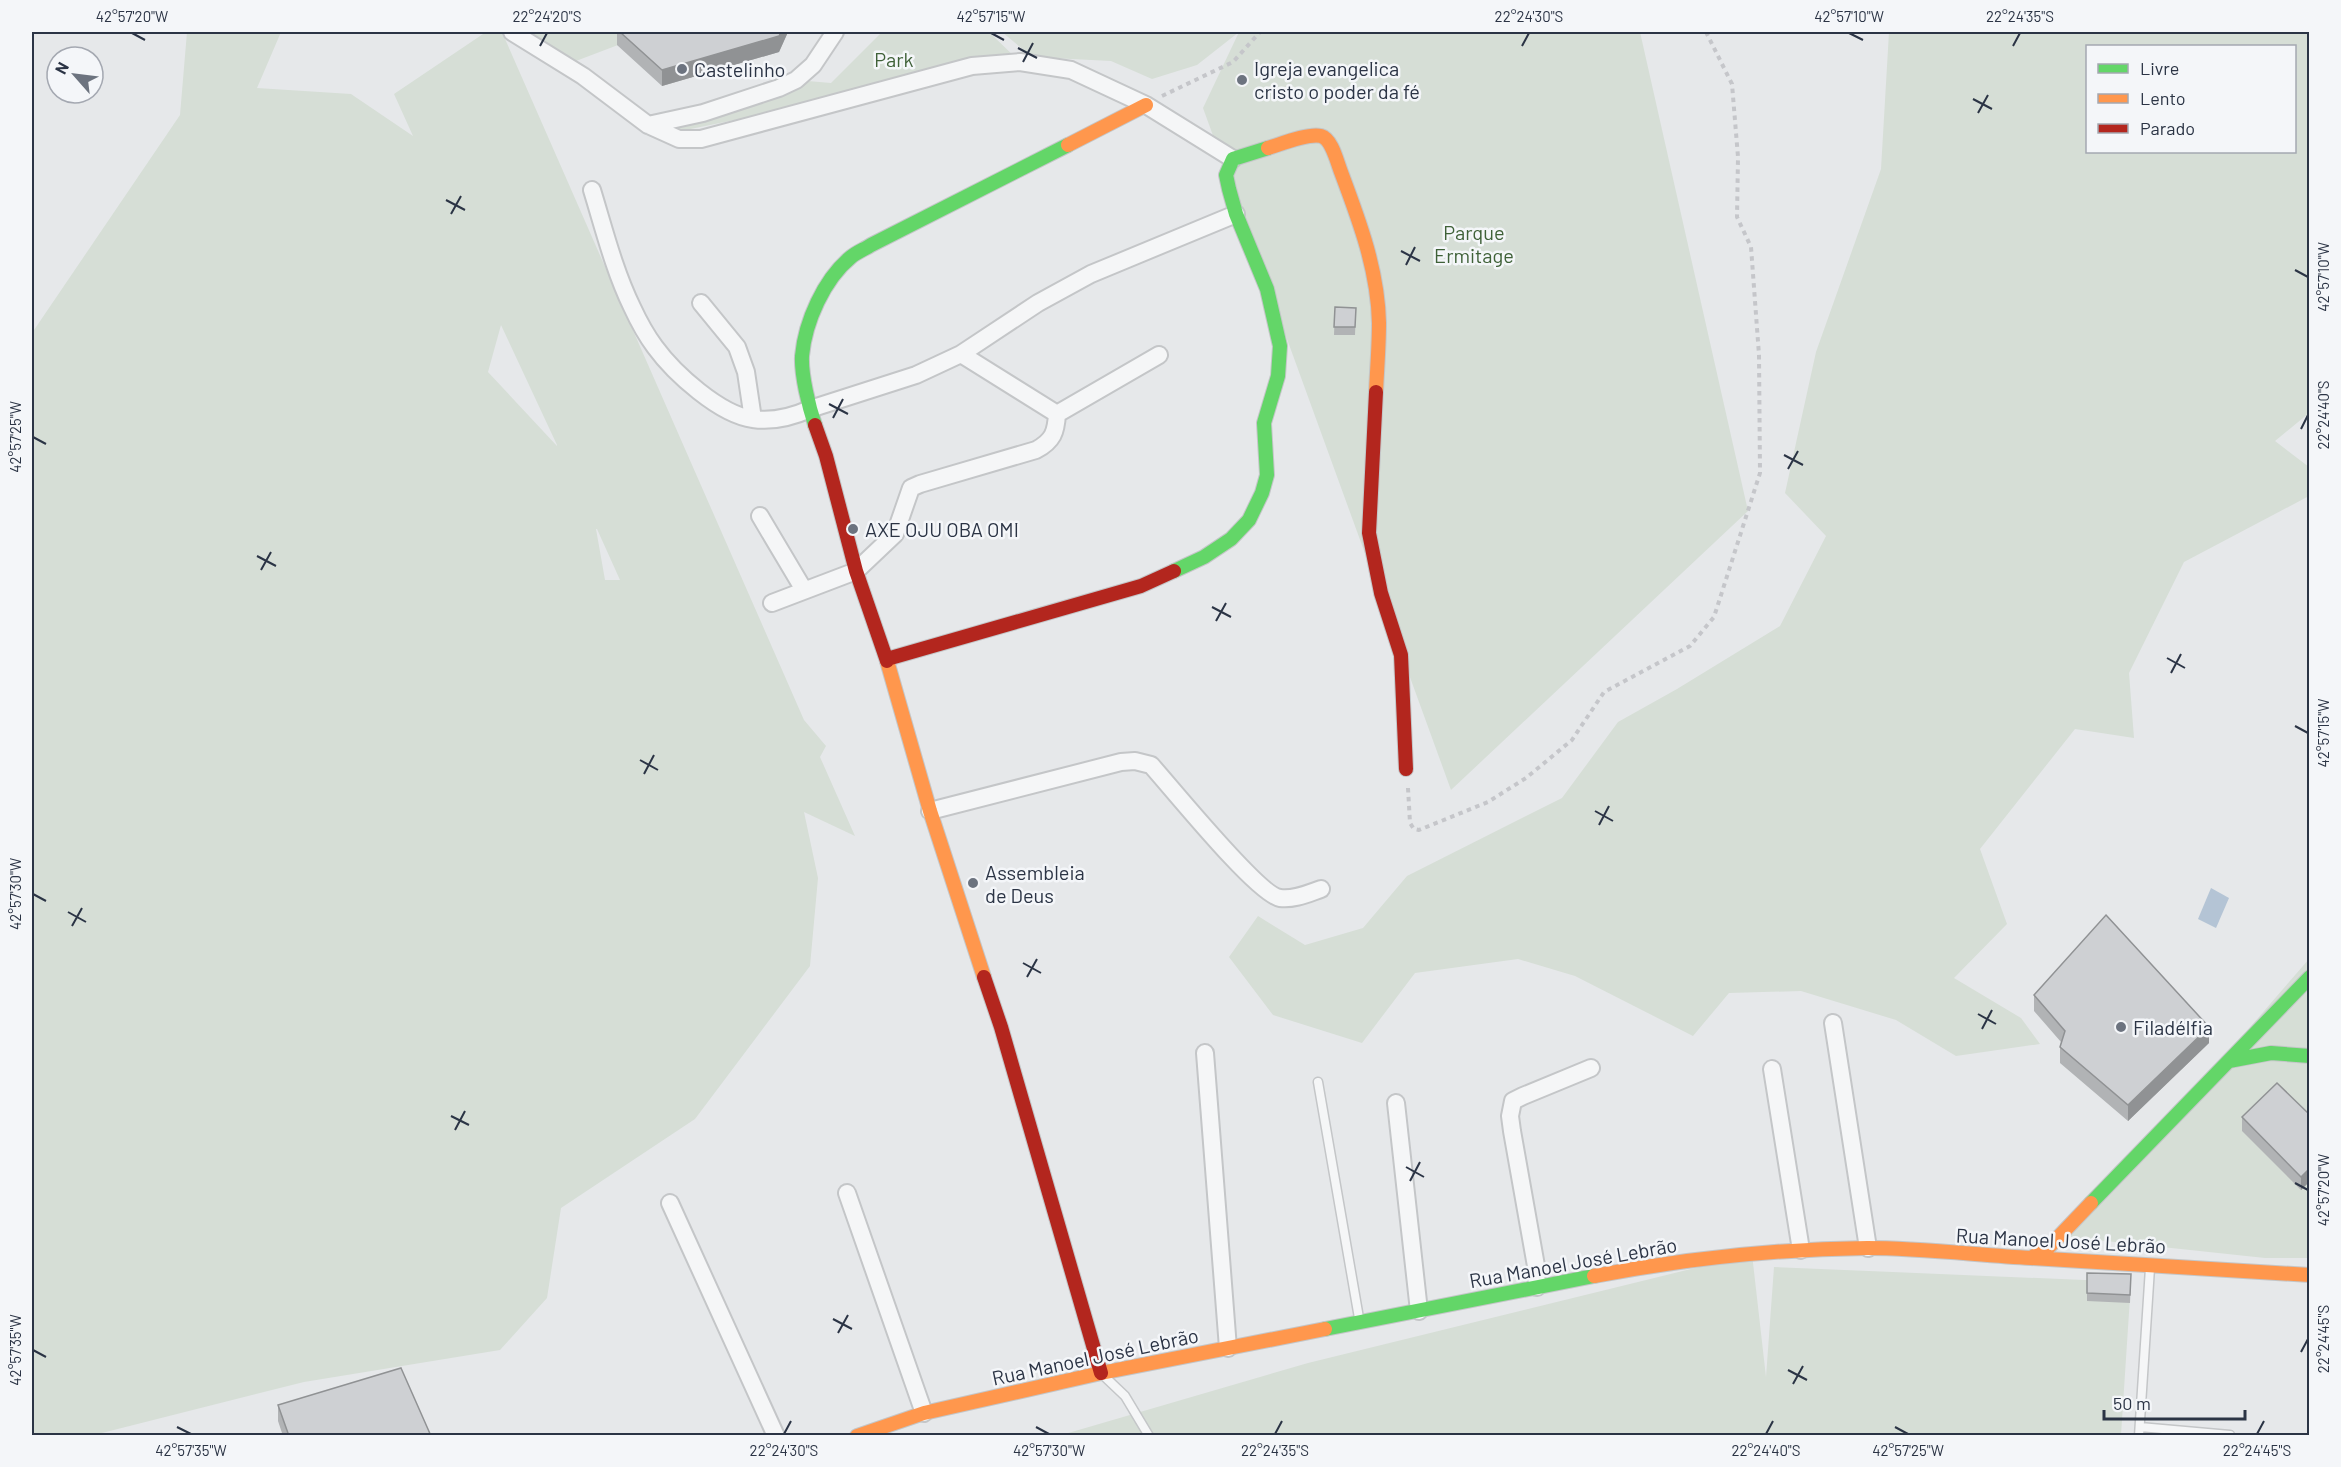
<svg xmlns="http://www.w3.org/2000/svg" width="2341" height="1467" font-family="Barlow,sans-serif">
<rect width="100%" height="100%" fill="#e6e8ea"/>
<path fill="#d6ded6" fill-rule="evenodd" d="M187 32H281L257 88 351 94 413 136 394 94 486 32H502L804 720 826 746 820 757 855 836 804 812 818 878 810 966 695 1119 561 1208 547 1298 500 1350 304 1382 94 1435H32V333L180 115ZM501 325 557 445V446L488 372ZM596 529H597L620 580H605Z
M518 32H652L576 61Z
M882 32H989L1020 62 666 134 796 80 831 83Z
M1002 32H1640L1748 511 1451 790 1203 108 1239 32 1197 65 1152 79 1111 61 1032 57Z
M1889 32H2309V413L2275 441 2309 467V496L2184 562 2129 673 2134 738 2075 729 1980 849 2007 924 1954 978 2021 1018 2040 1044 1956 1056 1896 1020 1801 991 1729 993 1693 1036 1575 976 1518 959 1415 973 1362 1043 1273 1015 1229 957 1258 916 1305 945 1363 928 1407 876 1562 798 1618 722 1677 689 1780 626 1826 536 1785 493 1816 352 1881 169ZM2294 46V152H2088V46Z
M2309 959V1258H2265L2059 1236 2168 1122Z
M1752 1254 1766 1377 1774 1267 2131 1282 2121 1435 1058 1436 1308 1363Z"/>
<path fill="#b4c4d5" d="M2211 888 2229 898 2216 928 2198 919Z"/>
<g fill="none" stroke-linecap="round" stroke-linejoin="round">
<g stroke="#c4c6c8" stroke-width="11">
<path id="lane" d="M1318 1082 1359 1318
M1105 1377 1125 1396 1149 1436
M2140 1427 2230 1435
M2139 1436 2150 1268"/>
</g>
<g stroke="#c4c6c8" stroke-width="20">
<path id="street" d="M512 32 583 76 648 125 679 139H701L972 66 1020 62 1071 70 1146 105 1233 159
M648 125 703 113 779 88 796 80 813 65 835 32
M592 190C604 229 614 270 632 307 638 320 646 335 655 347 674 373 720 415 753 419 773 422 792 417 810 409L916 375 961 354 1038 303 1091 274 1236 214
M701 303 737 347 746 372 753 419
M1057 414 1159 355
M760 516 804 590
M772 603 856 571 895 534 911 488 920 484 1036 450C1053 441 1056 432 1057 414L961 354
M930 811 1121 762 1135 761 1151 765C1171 787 1258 895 1280 898 1294 900 1309 893 1321 889
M1833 1023 1868 1248
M1205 1053 1228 1348
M1772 1069 1801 1250
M1396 1103 1419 1311
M847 1193 924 1413
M670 1203 776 1436
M1537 1287 1536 1266 1512 1131 1510 1116 1513 1101 1523 1096 1591 1068"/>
</g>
<g stroke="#c4c6c8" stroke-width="16">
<path id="fast" d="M815 425C809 407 801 375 802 356 805 322 824 279 851 257 857 252 865 249 871 245L1068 145
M1174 571 1204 557 1231 539 1249 520 1262 493 1267 475 1264 423 1278 376 1280 346 1267 289 1236 214 1229 189 1226 175 1233 159 1268 148
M2229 1061 2271 1053 2310 1056
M2091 1203 2310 977
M1325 1329 1594 1276"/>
</g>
<g stroke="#c4c6c8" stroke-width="16">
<path id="slow" d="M1068 145 1146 105
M1268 148C1281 144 1308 133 1321 136 1332 139 1337 162 1341 172 1359 220 1378 270 1379 323 1379 346 1377 369 1376 392
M887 661 930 811 984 977
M2031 1258 2310 1275
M1594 1276C1684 1259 1776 1249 1867 1248 1921 1248 1977 1255 2031 1258L2048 1248 2091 1203
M857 1436 924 1413 1101 1373 1325 1329"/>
</g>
<g stroke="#c4c6c8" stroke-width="16">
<path id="jam" d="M1376 392 1369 533 1381 593 1401 655 1406 769
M815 425 826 456 856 571 887 661
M887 659 1141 586 1174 571
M984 977 1001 1027 1101 1373"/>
</g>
<path stroke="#c5c6ca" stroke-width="4" stroke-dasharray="4.5 4.5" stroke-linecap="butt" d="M1162 96 1233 62 1260 32
M1408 788 1410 823 1414 829 1419 830 1488 802 1526 778 1572 740 1604 692 1690 646 1714 617 1760 473 1759 355 1751 247 1737 217 1738 157 1732 84 1706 32"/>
<use href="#lane" stroke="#f5f6f7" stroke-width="8"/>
<use href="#street" stroke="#f5f6f7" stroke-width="16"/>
<use href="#fast" stroke="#63d668" stroke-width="14"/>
<use href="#slow" stroke="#ff974d" stroke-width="14"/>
<use href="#jam" stroke="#b3261e" stroke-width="14"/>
</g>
<path fill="#b1b3b5" d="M617 32H788L779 52 662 86 617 45Z
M1335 307 1356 308 1355 335H1334Z
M2034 995 2209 1043 2128 1121 2060 1063V1047L2061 1042 2034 1011Z
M2310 1115V1181L2301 1190 2242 1131V1117Z
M2087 1273 2131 1274 2130 1303 2087 1301Z
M278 1405 431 1436H283L278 1421Z"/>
<path fill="#909294" d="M781 32H788L779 52 662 86V70Z
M2209 1027V1043L2128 1121V1105Z
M2310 1168V1181L2301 1190V1177Z"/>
<path fill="#ced0d3" stroke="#909294" stroke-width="1.5" d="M620 32H781L779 36 662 70Z
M1335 307 1356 308 1355 327H1334Z
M2106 915 2209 1027 2128 1105 2060 1047 2065 1031 2034 995Z
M2277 1083 2310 1115V1168L2301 1177 2242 1117Z
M2087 1273 2131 1274 2130 1295 2087 1293Z
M401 1368 431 1436H289L278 1405Z"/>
<path fill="none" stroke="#2b3445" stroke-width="2" d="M132 33 145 40M991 33 1004 40M1849 33 1863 40M540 46 547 33M1522 46 1529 33M2013 46 2020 33M1018 48 1037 58M1023 62 1033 43M1973 99 1992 109M1978 113 1988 95M446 200 465 210M451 214 461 196M1401 251 1420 261M1406 265 1415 247M2295 270 2308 277M829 404 848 414M833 418 843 399M2301 429 2308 415M33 437 46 444M1784 455 1803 465M1788 469 1798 451M257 556 276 566M261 570 271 552M1212 607 1231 617M1216 621 1226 603M2167 658 2185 668M2171 673 2181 654M2295 726 2308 733M640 760 658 770M644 774 654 755M1595 811 1613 821M1599 825 1609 806M33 894 46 901M68 912 86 922M72 926 82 908M1023 963 1041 973M1027 977 1037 959M1978 1014 1996 1024M1982 1029 1992 1010M451 1116 469 1125M455 1130 465 1111M1406 1167 1424 1177M1410 1181 1420 1162M2295 1183 2308 1190M833 1319 852 1329M838 1333 848 1315M33 1350 46 1357M2301 1352 2308 1339M1788 1370 1807 1380M1793 1384 1803 1366M177 1427 191 1434M1036 1427 1049 1434M1895 1427 1908 1434M784 1434 791 1421M1275 1434 1282 1421M1766 1434 1773 1421M2257 1434 2264 1421"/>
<g fill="#6c737f" stroke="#f4f6f9" stroke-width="2">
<circle cx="682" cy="69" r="6"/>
<circle cx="1242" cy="80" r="6"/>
<circle cx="853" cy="529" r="6"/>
<circle cx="973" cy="883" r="6"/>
<circle cx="2121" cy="1027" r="6"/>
</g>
<g text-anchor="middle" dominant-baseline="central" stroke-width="5" stroke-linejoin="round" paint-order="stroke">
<g font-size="20" fill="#3f6138" stroke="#f4f6f9">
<text x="894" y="59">Park</text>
<text x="1474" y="232">Parque<tspan x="1474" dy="23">Ermitage</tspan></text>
</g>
<g font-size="20" fill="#2b3445" stroke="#f4f6f9" text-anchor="start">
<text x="1254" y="68">Igreja evangelica<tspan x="1254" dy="23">cristo o poder da fé</tspan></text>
<text x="694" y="69">Castelinho</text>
<text x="865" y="529">AXE OJU OBA OMI</text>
<text x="985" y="872">Assembleia<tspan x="985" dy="23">de Deus</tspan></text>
<text x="2133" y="1027">Filadélfia</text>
</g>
<g font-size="20" fill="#2b3445" stroke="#f4f6f9">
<text transform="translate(2061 1240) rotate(3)">Rua Manoel José Lebrão</text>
<text transform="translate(1573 1262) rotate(-10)">Rua Manoel José Lebrão</text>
<text transform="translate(1095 1356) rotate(-12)">Rua Manoel José Lebrão</text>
</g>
</g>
<rect width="2341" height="1467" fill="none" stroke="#f4f6f9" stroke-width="66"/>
<rect x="2086" y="45" width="210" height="108" fill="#f4f6f9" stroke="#a4a8b1" stroke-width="1.5"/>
<rect x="2098" y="64" width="30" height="9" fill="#63d668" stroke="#a4a8b1" stroke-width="1.5"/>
<text x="2140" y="75" font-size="18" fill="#2b3445">Livre</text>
<rect x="2098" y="94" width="30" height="9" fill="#ff974d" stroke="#a4a8b1" stroke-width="1.5"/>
<text x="2140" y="105" font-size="18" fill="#2b3445">Lento</text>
<rect x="2098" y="124" width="30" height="9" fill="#b3261e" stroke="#a4a8b1" stroke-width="1.5"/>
<text x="2140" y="135" font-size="18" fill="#2b3445">Parado</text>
<g transform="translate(75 75) rotate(298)"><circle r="28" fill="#f4f6f9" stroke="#a4a8b1" stroke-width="1.5"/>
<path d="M0-4.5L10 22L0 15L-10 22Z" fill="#6c737f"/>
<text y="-9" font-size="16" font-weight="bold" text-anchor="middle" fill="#2b3445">N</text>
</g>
<path d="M2104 1410v9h141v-9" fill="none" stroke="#2b3445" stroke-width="3"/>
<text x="2113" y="1410" font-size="18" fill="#2b3445" stroke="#f4f6f9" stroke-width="4.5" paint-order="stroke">50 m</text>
<rect x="33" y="33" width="2275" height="1401" fill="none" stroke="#2b3445" stroke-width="2"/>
<g font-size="15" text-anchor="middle" fill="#2b3445">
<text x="132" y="22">42°57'20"W</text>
<text x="547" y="22">22°24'20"S</text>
<text x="991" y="22">42°57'15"W</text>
<text x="1529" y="22">22°24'30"S</text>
<text x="1849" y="22">42°57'10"W</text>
<text x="2020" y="22">22°24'35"S</text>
<text transform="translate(2324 277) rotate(-90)" y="5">42°57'10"W</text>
<text transform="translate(2324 415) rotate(-90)" y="5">22°24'40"S</text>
<text transform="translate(16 437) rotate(-90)" y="5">42°57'25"W</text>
<text transform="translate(2324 733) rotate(-90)" y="5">42°57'15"W</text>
<text transform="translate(16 894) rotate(-90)" y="5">42°57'30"W</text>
<text transform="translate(2324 1190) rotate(-90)" y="5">42°57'20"W</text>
<text transform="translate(2324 1339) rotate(-90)" y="5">22°24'45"S</text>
<text transform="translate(16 1350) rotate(-90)" y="5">42°57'35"W</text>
<text x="191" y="1456">42°57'35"W</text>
<text x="784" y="1456">22°24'30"S</text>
<text x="1049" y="1456">42°57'30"W</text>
<text x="1275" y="1456">22°24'35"S</text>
<text x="1766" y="1456">22°24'40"S</text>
<text x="1908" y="1456">42°57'25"W</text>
<text x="2257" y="1456">22°24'45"S</text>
</g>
</svg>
